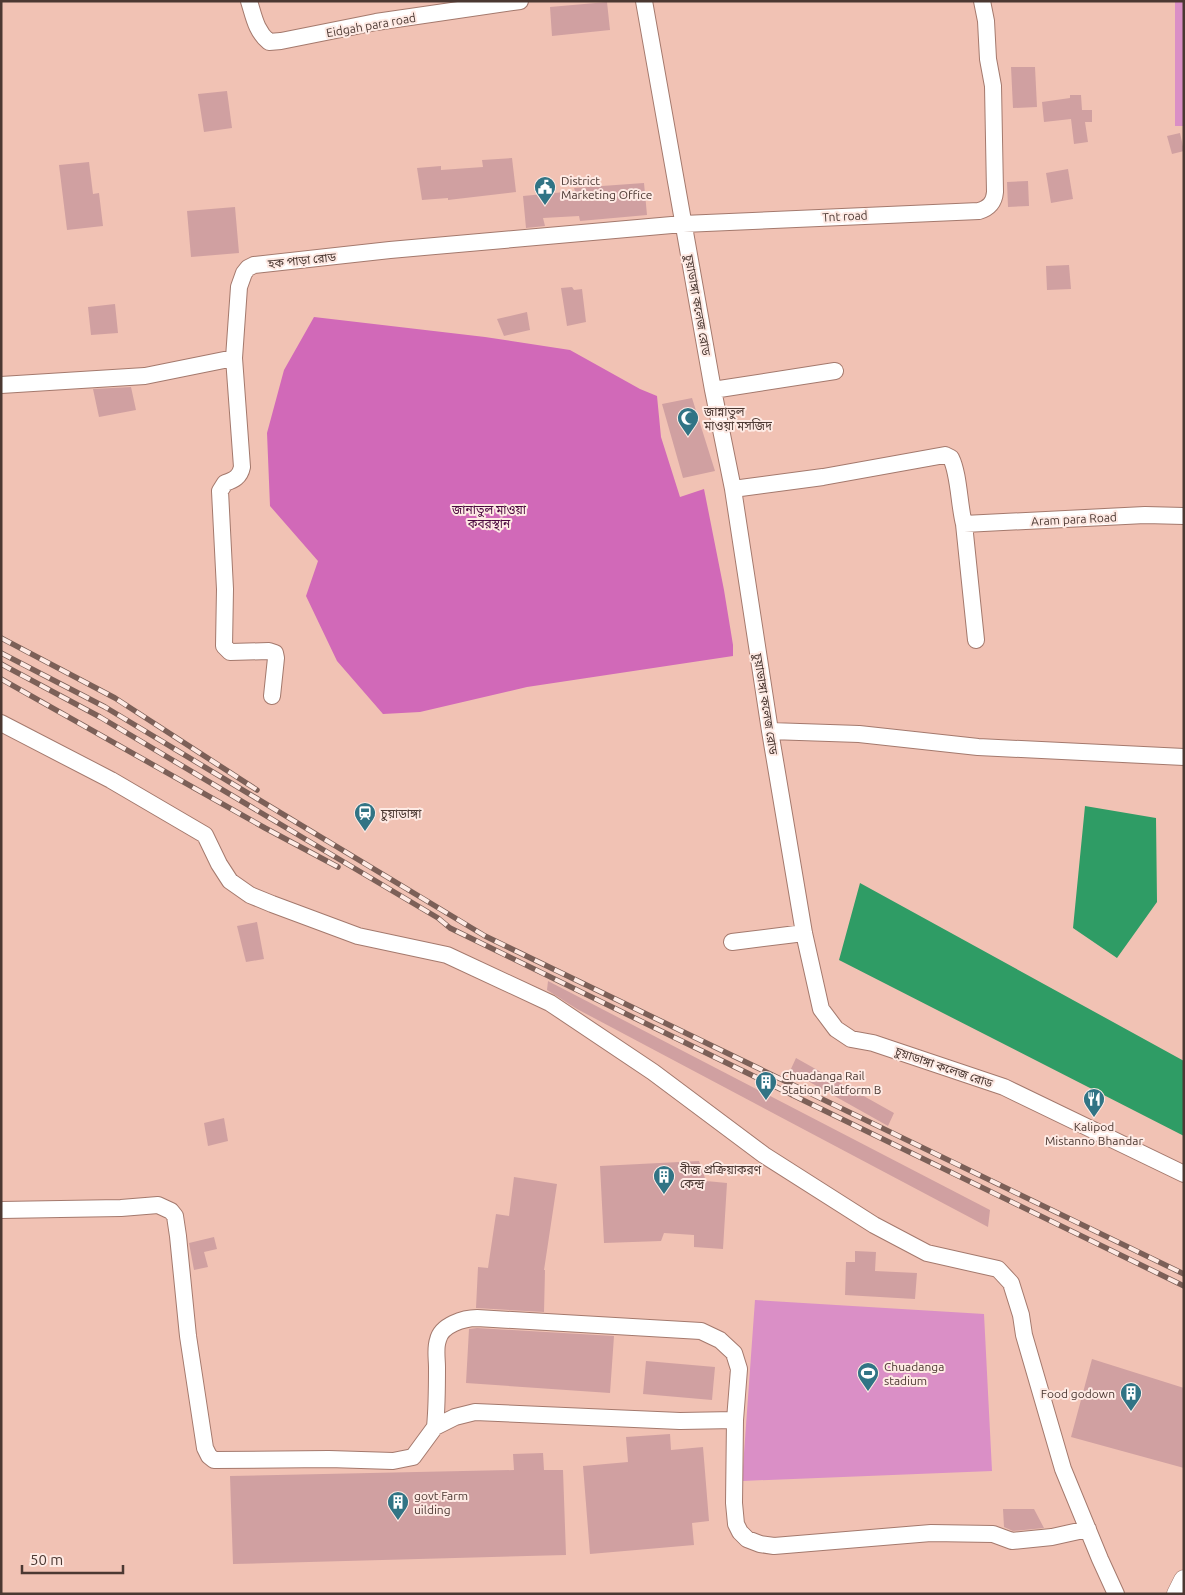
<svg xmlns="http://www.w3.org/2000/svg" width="1185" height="1595" font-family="Ubuntu,'Noto Sans Bengali',sans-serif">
<rect width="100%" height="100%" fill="#f1c2b4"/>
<path fill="#da8fc6" d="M1175 1H1184V126H1175Z
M755 1300 984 1314 992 1471 742 1481Z"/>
<path fill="#d169b8" d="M314 317 485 337 570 350 640 389 657 396 661 437 680 497 704 489 724 590 733 645V656L527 687 420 712 383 714 337 661 306 596 318 561 270 506 267 433 284 370Z"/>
<path fill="#2f9c65" d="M1085 806 1156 818 1157 902 1117 958 1073 928Z
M860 883 1184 1061V1136L839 960Z"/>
<path fill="#d0a0a1" d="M607 2 610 30 552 36 550 7Z
M1011 67H1035L1037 107 1013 108Z
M227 91 232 128 204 132 198 94Z
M1070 95H1081L1082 110H1092V122H1085L1088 142 1074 144 1071 119 1044 122 1042 102 1070 98Z
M1180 133 1184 151 1172 154 1167 136Z
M512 158 516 192 448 200V198L422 200 417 168 441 166V170L483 167 482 160Z
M89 162 93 194 99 193 103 226 67 230 59 165Z
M1068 169 1073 199 1051 203 1046 173Z
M1028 181 1029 206 1008 207 1007 182Z
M644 183 647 215 580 221 579 216 543 218 545 226 526 228 523 196 575 191 574 188Z
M235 207 239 253 191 257 187 211Z
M1069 265 1071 289 1047 290 1046 266Z
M572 287 574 290 582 289 586 322 567 326 561 288Z
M115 304 118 333 91 335 88 307Z
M527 312 530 330 504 336 497 319Z
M131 387 136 410 99 417 93 389Z
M692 398 715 471 683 478 662 404Z
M257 922 264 959 246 962 237 926Z
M548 981 990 1210 988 1227 577 1009 547 990Z
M796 1058 894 1113 888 1126 790 1071Z
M224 1118 228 1141 208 1146 204 1123Z
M699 1161 706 1181 727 1183 723 1249 694 1247V1235L664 1233 661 1241 604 1243 600 1166Z
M514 1177 557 1184 544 1270H545L544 1312 476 1308 478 1267 488 1268 496 1214 509 1216Z
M214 1237 217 1249 204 1252 208 1267 194 1270 189 1243Z
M855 1251 876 1252 875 1271 917 1273 915 1299 845 1295 846 1262H855Z
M477 1328 614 1336 610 1393 466 1383 469 1329Z
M1092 1359 1184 1388V1468L1071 1437Z
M646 1361 715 1367 712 1400 643 1394Z
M670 1434 671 1450 703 1447 709 1521 692 1523 694 1545 590 1554 583 1466 628 1462 626 1437Z
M543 1453 544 1470H563L566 1555 233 1564 230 1476 514 1470 513 1454Z
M1003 1509H1034L1044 1528 1013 1531 1004 1527Z"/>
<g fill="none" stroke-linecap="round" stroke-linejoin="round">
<g stroke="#a4796d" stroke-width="18">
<path id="minor" d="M249 1C254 17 256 31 269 42L281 41 376 22 520 1
M644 1 713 390 733 489 770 731 804 933 821 1009 836 1029 851 1039 873 1043 1004 1087 1184 1174
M234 358 242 467C240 477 234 480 225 483L220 491 225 589 224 646 230 652 269 651 275 653 276 658 272 696
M1 385 145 376 234 358 239 287 244 273 248 268 254 265 390 250 683 224 979 211C989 208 994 203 995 192L993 86 988 59 986 21 982 1
M713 390 835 371
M733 489 823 477 945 455 951 458C959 474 959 505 964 524L976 640
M964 524 1145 515 1184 516
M1 723 111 780 205 835 219 864 230 881 250 895 272 904 358 936 447 955 550 1003 653 1072 764 1155 874 1225 927 1253 998 1269 1011 1283 1021 1315 1024 1335 1063 1469 1100 1559 1116 1594
M770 731 859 734 978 747 1184 757
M732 942 804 933
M1 1210 121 1208 158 1205 171 1211 175 1216 178 1236 188 1336 205 1448 209 1456 214 1460 329 1459 393 1461 413 1457 435 1427
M735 1420 680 1421 475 1412 455 1417 435 1427C437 1407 437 1387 437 1367 437 1359 435 1348 438 1340 441 1325 464 1318 477 1318L701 1331 720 1340 734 1353 739 1369 735 1420 734 1503 736 1524 740 1532 747 1539 760 1544 774 1546 931 1533 993 1534 1012 1541 1052 1537 1088 1529"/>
</g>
<g stroke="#a4796d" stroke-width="21">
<path id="major" d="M1177 1594 1184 1580"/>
</g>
<use href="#minor" stroke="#fff" stroke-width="16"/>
<use href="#major" stroke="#fff" stroke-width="20"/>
<g stroke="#7c6058" stroke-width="5.5">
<path id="rail" d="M1 638 115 698 257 790
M1 653 105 707 485 936 1184 1274
M1 664 100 717 438 918 450 928 1184 1286
M1 679 265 828 338 867"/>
</g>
<use href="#rail" stroke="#feeae4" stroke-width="4" stroke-dasharray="11" stroke-linecap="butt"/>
</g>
<defs>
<g id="civic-pin" transform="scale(1.125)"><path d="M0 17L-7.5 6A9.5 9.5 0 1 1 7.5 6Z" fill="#317485" stroke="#feeae4"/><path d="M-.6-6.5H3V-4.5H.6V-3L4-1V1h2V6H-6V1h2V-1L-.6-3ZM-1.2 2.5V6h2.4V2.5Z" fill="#fff"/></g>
<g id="mosque-pin" transform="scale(1.125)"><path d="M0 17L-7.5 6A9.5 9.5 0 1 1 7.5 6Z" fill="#317485" stroke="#feeae4"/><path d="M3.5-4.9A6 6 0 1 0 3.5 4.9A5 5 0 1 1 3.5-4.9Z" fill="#fff"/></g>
<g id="station-pin" transform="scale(1.125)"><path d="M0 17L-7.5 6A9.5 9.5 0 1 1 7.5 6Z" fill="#317485" stroke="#feeae4"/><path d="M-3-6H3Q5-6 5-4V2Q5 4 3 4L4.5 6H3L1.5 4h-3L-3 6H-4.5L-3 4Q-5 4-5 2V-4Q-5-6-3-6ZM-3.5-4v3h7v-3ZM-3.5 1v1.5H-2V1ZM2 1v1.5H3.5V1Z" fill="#fff"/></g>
<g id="building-pin" transform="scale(1.125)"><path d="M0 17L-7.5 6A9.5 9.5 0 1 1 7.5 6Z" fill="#317485" stroke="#feeae4"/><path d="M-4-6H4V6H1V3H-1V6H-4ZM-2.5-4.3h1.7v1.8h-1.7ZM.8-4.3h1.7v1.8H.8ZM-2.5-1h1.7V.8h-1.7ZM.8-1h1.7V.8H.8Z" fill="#fff"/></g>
<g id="restaurant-pin" transform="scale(1.125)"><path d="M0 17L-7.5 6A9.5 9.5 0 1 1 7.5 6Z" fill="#317485" stroke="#feeae4"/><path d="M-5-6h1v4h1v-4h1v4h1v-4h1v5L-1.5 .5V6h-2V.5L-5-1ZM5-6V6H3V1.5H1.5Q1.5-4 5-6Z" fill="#fff"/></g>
<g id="stadium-pin" transform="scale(1.125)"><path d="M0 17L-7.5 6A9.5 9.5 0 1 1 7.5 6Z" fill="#317485" stroke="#feeae4"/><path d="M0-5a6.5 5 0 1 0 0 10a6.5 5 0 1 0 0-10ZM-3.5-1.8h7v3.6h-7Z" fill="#fff"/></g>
</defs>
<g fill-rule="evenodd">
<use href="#civic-pin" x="545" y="187"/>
<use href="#mosque-pin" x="688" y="418"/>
<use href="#station-pin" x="365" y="813"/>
<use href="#building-pin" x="766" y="1082"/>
<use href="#restaurant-pin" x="1094" y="1099"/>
<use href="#building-pin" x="664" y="1176"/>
<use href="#stadium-pin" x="868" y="1373"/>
<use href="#building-pin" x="1131" y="1393"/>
<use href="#building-pin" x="398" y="1502"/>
</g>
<g text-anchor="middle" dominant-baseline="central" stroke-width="4" stroke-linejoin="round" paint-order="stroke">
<g font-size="12" fill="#4b3832" stroke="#feeae4">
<text transform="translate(371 25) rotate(-10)">Eidgah para road</text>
<text transform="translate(845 216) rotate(-3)">Tnt road</text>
<text transform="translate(302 260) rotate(-6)">হক পাড়া রোড</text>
<text transform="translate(698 305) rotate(80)">চুয়াডাঙ্গা কলেজ রোড</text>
<text transform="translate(1074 519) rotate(-3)">Aram para Road</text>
<text transform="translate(766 704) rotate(81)">চুয়াডাঙ্গা কলেজ রোড</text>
<text transform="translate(944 1067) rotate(19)">চুয়াডাঙ্গা কলেজ রোড</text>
</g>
<g font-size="12" fill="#4b3832" stroke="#feeae4" text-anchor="start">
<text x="561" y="180">District<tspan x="561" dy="14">Marketing Office</tspan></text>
<text x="704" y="411">জান্নাতুল<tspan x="704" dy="14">মাওয়া মসজিদ</tspan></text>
<text x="381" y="813">চুয়াডাঙ্গা</text>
<text x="782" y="1075">Chuadanga Rail<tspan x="782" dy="14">Station Platform B</tspan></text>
<text x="1094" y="1126" text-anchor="middle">Kalipod<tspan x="1094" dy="14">Mistanno Bhandar</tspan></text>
<text x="680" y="1169">বীজ প্রক্রিয়াকরণ<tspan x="680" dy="14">কেন্দ্র</tspan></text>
<text x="884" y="1366">Chuadanga<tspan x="884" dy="14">stadium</tspan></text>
<text x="1115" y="1393" text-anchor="end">Food godown</text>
<text x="414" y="1495">govt Farm<tspan x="414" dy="14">uilding</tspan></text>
</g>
<g font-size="12" fill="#4a073e" stroke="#feeae4">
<text x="489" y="509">জানাতুল মাওয়া<tspan x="489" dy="14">কবরস্থান</tspan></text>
</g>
</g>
<rect width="1185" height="1595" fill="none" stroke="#4b3832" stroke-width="5"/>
<path d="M22 1565v8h101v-8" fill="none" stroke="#4b3832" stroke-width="2.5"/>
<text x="30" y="1565" font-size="15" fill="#4b3832" stroke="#feeae4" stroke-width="4" paint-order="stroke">50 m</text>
</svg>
